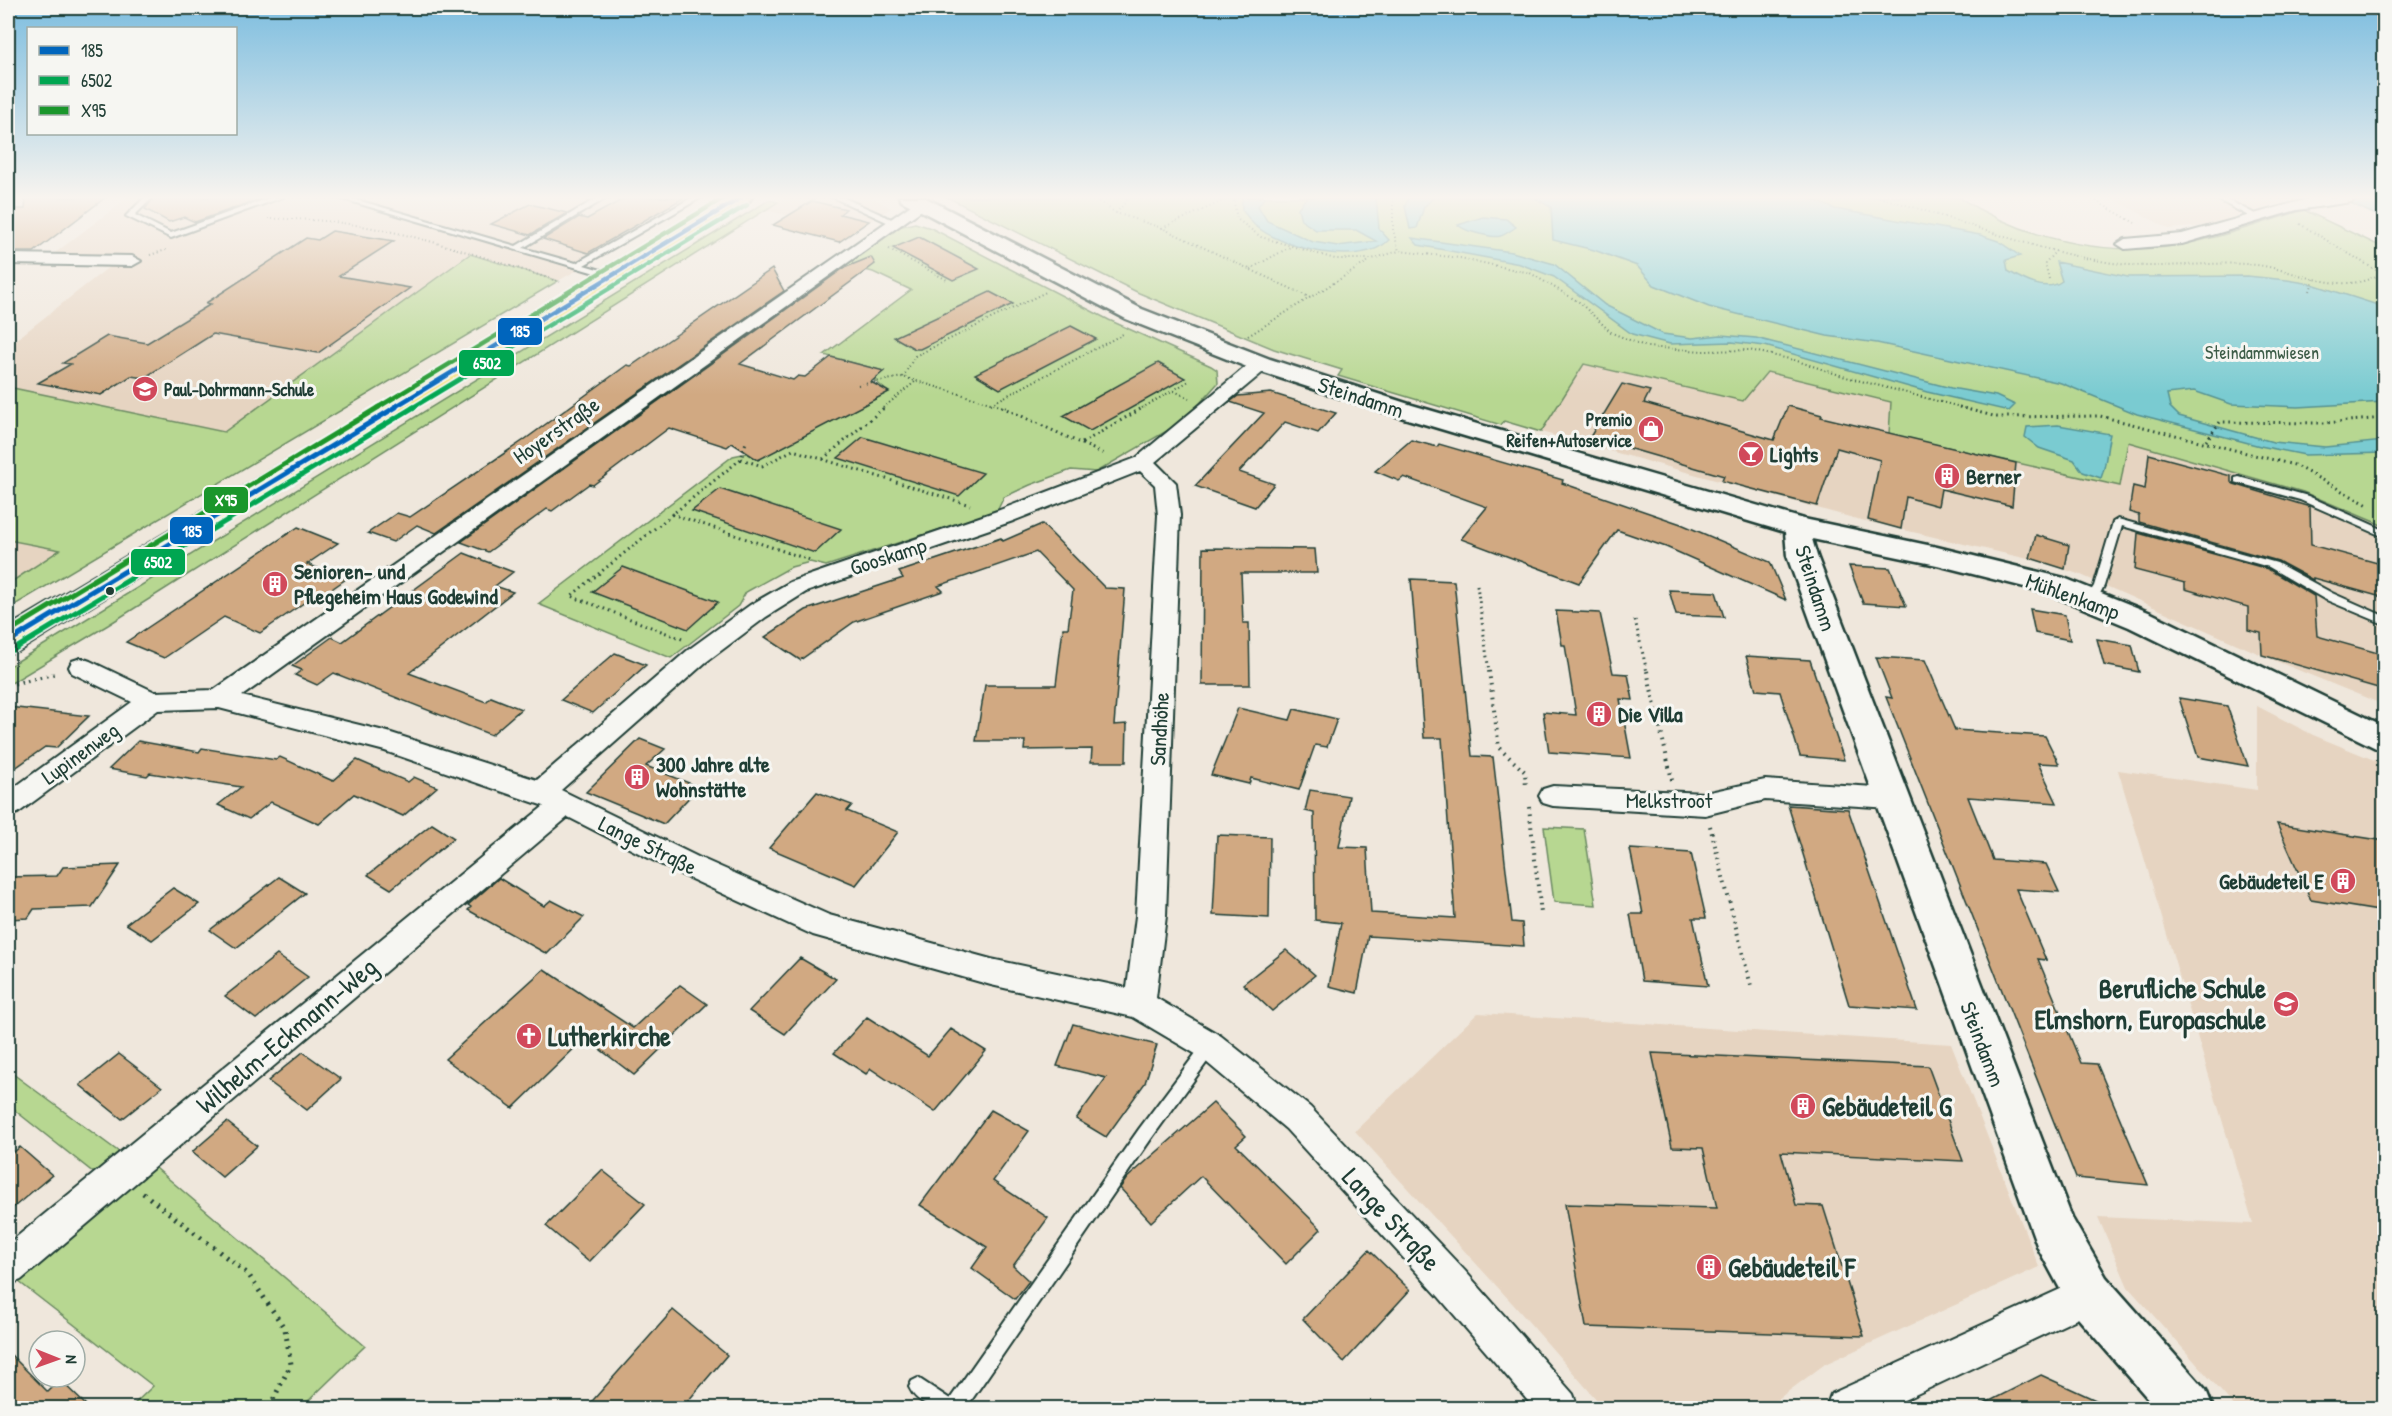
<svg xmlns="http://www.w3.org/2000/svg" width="2392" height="1416" font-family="'Patrick Hand',sans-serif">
<rect width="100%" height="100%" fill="#efe7dc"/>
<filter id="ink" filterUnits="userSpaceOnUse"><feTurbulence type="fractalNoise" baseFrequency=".0167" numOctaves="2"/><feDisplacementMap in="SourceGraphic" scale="12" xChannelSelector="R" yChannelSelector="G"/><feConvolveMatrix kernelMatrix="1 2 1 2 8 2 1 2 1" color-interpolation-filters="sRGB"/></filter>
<g filter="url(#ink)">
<path fill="#e6d4c1" d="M129 197H706L558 281 470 254 61 550 8 584V346L114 263 47 259Z
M787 197H872L891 208 853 232 766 210Z
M2110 197H2290L2295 199 2203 226 2169 229Z
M1584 364 1743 401 1767 372 1891 402 1889 433 2119 486 2127 442 2303 492 2384 526V705L2271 659 2081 575 2045 563 1857 519 1541 432Z
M2257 706 2313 735 2384 764V1408H2236L2128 1287 2098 1217 2253 1224 2118 770 2257 790Z
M1478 1013 1951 1044 2039 1267 1825 1364 1766 1408H1604L1513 1304 1355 1131Z"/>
<path fill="#b7d791" stroke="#6b8a62" stroke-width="1.5" d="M947 197H1958C2030 242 2119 262 2203 240 2237 232 2270 220 2304 210L2384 248V526L2303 492 2128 442 2120 486 1889 434 1891 402 1767 372 1743 401 1584 364 1541 432 1504 421 1501 425 1338 376 1342 370 1274 349 1139 293Z
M769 200 778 202 108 625 8 685V667Z
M915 223 931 228 1109 320 1211 366 1217 370 1218 383 1184 421 1096 472 1071 470 1030 485 1004 497 997 511 826 566 810 562 791 567 746 592 738 606 671 658 538 604 733 456 747 453 758 460 888 392 874 380 883 371 824 355 911 290 873 272 845 265 898 227Z
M470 254 558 281 8 609V584L60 550 8 540V387L224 432Z
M1544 827 1584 829 1596 905 1554 902Z
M9 1071 119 1152 94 1173 8 1105Z
M150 1163 365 1346 301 1408H130L153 1386 14 1278Z"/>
<path fill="#7acbd1" stroke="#569292" stroke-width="1.5" d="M1242 197H1265L1258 206 1267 221 1313 242 1338 246 1376 241 1356 230H1316L1301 220 1298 208 1307 197H1376L1379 229 1389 240C1361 268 1285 249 1257 227 1251 223 1247 215 1242 210Z
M1409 197H1434L1424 207 1417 228 1410 229 1405 206Z
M1533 197H1807L1835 209 1980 235 1998 241 2020 256 2006 260 2008 271C2023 280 2046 293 2062 281L2056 262 2128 277 2247 276 2287 280 2312 284 2384 307V402L2298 407 2231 404 2194 391 2167 394 2170 407 2179 416 2273 442 2325 447 2384 441V453L2305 455 2260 446 2137 414 2061 383 1877 343 1827 336 1709 307 1654 285 1637 266 1594 250 1553 240 1551 207Z
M2338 197H2371L2384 203V219Z
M1483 217 1506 219 1516 227C1499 239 1499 238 1480 234 1470 231 1467 232 1458 225Z
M1412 238 1512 252 1554 264 1605 305 1663 334 1692 338 1721 335 1756 338 1951 388 1996 396 2015 405 2009 411 1927 392 1765 346 1732 342 1670 344 1632 334 1554 277 1520 264 1418 245Z
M2058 425 2110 434C2106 450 2107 463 2101 478L2083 472 2074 460 2039 448 2025 437 2027 427Z"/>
<path fill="#d1a982" stroke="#1f3d34" stroke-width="1.5" d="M26 197H106L34 252H8V209H25Z
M155 197H260V199L195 222 184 217 169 222 145 209Z
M627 197H685L588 253 543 239 579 217 587 219Z
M812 201 846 209 840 214 869 221 839 242 773 225Z
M530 204 567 213 530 235 491 224Z
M332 231 394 241 339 276 410 288 318 353 213 334 144 378 131 376 101 395 38 383 71 364 63 363 107 336 147 343 211 304 206 303 306 238 318 240Z
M919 237 979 269 953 280 893 248Z
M871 257 875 264 740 364 793 380 798 376 805 377 831 357 884 371 871 382 889 392 758 460 732 443 727 447 669 428 593 485 589 484 552 511 547 509 488 552 461 542 844 268Z
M772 269 784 291 436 533 417 525 393 542 368 533 397 513 410 517 524 440 627 365 631 366Z
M990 292 1013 304 920 349H915L894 337Z
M1071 326 1096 339 1000 389 975 374Z
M1158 363 1185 378 1090 431 1063 416Z
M1622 384 1650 391 1644 403 1774 440 1788 406 1822 415 1821 417 2016 463 2012 506 1941 489 1938 506 1906 497 1901 529 1868 520 1880 460 1837 448 1817 506 1722 481 1724 476 1590 437Z
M1271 393 1336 413 1318 433 1285 422 1239 472 1274 484 1255 507 1195 486 1264 413 1230 402 1238 396Z
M863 437 983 473 959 496 838 458Z
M1411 440 1437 447 1439 444 1563 480 1562 483 1681 524 1770 562 1786 600 1666 547 1617 530 1579 583 1461 539 1487 507 1404 477 1399 481 1375 471Z
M2149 454 2231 476V482L2234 484 2310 507 2311 545 2385 565V598L2313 578V580L2278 561 2139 522V515L2129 512 2133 486 2145 489Z
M720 489 841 529 815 553 692 511Z
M1042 524 1105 588 1125 589 1114 725 1127 724 1126 762H1091L1092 749 1024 750 1025 741H976L985 685H1056L1063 628H1068L1073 590 1036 552 938 586 943 591 854 622 800 660 765 637 806 610 903 578 899 572 1001 538 1003 541Z
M298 527 338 543 307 564 346 579 316 600 311 598 260 633 224 617 164 658 126 642Z
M2138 533 2268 569 2314 596 2317 636 2385 655V690L2262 655 2261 633 2248 630V607L2185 589V583L2135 570Z
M2036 535 2069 545 2065 569 2030 558Z
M1203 548 1315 549 1317 573H1241L1243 623H1249L1250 685H1202Z
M464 553 513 572 495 586 513 592 409 673 486 702 491 697 521 709 491 735 334 673 317 685 295 675 302 670 292 666 332 637 342 642Z
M1849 566 1890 568 1906 606 1863 603Z
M623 567 718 602 688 629 592 592Z
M1411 579 1454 581 1472 756 1493 757 1512 922 1522 923 1524 946 1368 936 1357 993 1329 986 1341 923 1315 920 1314 813 1305 811 1310 790 1349 796 1339 847 1367 848 1371 913 1455 918 1442 738H1424Z
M1669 590 1716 592 1724 617 1676 615Z
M2030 609 2065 615 2070 640 2035 633Z
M1556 611 1600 613 1613 673 1628 674 1633 700 1620 699 1631 758 1549 752 1543 712 1576 715 1565 645H1562Z
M2097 639 2132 645 2139 672 2104 665Z
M615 653 646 665 593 713 561 700Z
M1746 656 1810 660 1844 760 1800 756 1780 692 1756 690Z
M1876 657 1925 660 1955 730 2045 736 2059 764 2038 763 2057 803 1968 797 1993 860 2046 864 2059 892 2016 889 2046 960 2038 959 2081 1063 2097 1064 2148 1185 2076 1178 1886 697 1892 698Z
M2179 698 2227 706 2248 766 2198 757Z
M8 707 89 716 56 748 45 747 8 773Z
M1238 708 1290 720 1294 709 1337 719 1327 747 1315 745 1299 790 1251 778 1249 784 1211 775Z
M640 739 665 749 646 766 699 787 664 824 586 792Z
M138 741 199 752 202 748 276 760 280 757 333 781 357 760 408 782 414 777 437 787 403 816 354 794 319 824 271 802 249 819 218 805 241 787 150 773 147 776 109 769Z
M817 792 852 805 847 811 898 832 856 885 769 848Z
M1788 805 1848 809 1917 1010 1849 1005Z
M432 824 454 838 391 889 368 875Z
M2277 824 2385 841V912L2311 900Z
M1217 835 1270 837 1269 918 1213 915Z
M1630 849 1691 853 1706 918H1693L1708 986 1642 981 1630 914H1643Z
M120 865 92 907 34 909 28 918 8 919V877L57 876 63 867Z
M279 877 305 893 236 948 210 930Z
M499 878 544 906 551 900 584 917 547 954 468 910 471 907 468 905Z
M173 888 199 904 152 940 126 924Z
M1286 950 1315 975 1272 1011 1243 984Z
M277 955 308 977 256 1019 225 996Z
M800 958 836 979 785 1034 749 1011Z
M544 969 633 1028 680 985 707 1004 634 1075 585 1038 513 1108 445 1059Z
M867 1017 928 1056 951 1029 986 1051 935 1112 871 1069 866 1074 834 1053Z
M1073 1024 1157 1045 1145 1083 1106 1137 1076 1119 1106 1078 1057 1066Z
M303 1052 341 1079 307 1110 268 1081Z
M1652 1053 1928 1066 1963 1161 1781 1152 1796 1205 1823 1206 1864 1336 1586 1327 1565 1204 1717 1208 1703 1148 1672 1147Z
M119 1054 162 1087 122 1119 80 1085Z
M1213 1103 1246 1136 1236 1145 1321 1229 1286 1264 1201 1176 1151 1222 1120 1188 1127 1178Z
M991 1110 1029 1131 993 1181 1048 1218 1013 1266 1029 1281 1015 1299 972 1268 987 1247 920 1205Z
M227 1122 257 1146 222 1177 192 1152Z
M20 1147 52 1175 8 1212V1157Z
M602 1170 645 1204 589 1262 546 1226Z
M1369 1250 1410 1290 1344 1362 1303 1319Z
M673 1310 727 1355 682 1408H586Z
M8 1352 48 1392 60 1380 89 1408H8Z
M2041 1375 2113 1408H1976Z"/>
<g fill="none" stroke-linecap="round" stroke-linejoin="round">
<g stroke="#1f3d34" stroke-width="4">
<path id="lane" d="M145 197H153L135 215 171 233 272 197H283L171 238 126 216Z
M336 197H347L516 246 599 197H608L523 248 576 263 693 197H702L584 265 615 274 616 276 612 278Z
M832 197H842L896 221 889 223Z
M2213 197H2222L2261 217 2254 219Z
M2239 477 2308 496 2384 530V537L2300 500 2235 482V478Z
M2118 519 2277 563 2332 593 2384 616V624L2324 599 2269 567 2122 526 2104 586 2095 603H2087L2085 600 2094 586 2113 522Z
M1210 1039 1215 1041 1218 1046 1215 1051 1151 1139 966 1408C944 1408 919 1410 909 1387L912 1381 918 1378 950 1399 1139 1129 1205 1041Z"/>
</g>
<g stroke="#1f3d34" stroke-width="4">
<path id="street" d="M2315 197H2359L2351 202 2297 210 2182 244 2125 249 2117 244 2125 239 2182 234Z
M921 198 929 203 927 206 242 696 388 732 537 780 688 650 750 605 790 582 997 511 1136 458 1254 360H1268L1270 364 1268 368 1155 462 1176 483 1180 515 1166 916 1156 998 1221 1036 1310 1107 1465 1271 1573 1394 1578 1408H1534L1439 1297 1286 1129 1199 1056 1133 1017 991 985 813 935 678 873 568 817 21 1280 8 1285V1244L544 806 385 751 219 708 158 710 18 813 8 816V792L132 702 72 673 69 667 72 661 81 658 90 661 155 692 214 690ZM1140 471 1155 485 1158 515 1136 916 1127 988 991 959 829 915 698 857 561 790 706 662 766 617 806 592 1013 521Z
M8 254 132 256 141 261 132 266 8 264Z
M1765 780 1891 788 1901 791 1905 798 1901 805 1891 808 1765 800 1705 815 1553 806 1543 803 1539 796 1543 789 1553 786 1705 793Z
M2089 1276 2102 1281 2107 1294 2102 1307 1887 1408H1826L1831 1394Z"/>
</g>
<g stroke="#1f3d34" stroke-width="5">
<path id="secondary" d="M899 197H924L1142 309 1270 359 1412 405 1804 519 1937 547 2064 578 2151 613 2384 726V752L2129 627 2044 592 1937 565 1812 539 1817 556 2072 1218 2106 1277 2206 1390 2213 1408H2156L2072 1311 2038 1248 1787 556 1785 532 1394 415 1252 369 1126 319 902 201Z"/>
</g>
<g stroke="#1f3d34" stroke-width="5">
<path id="primary" d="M728 197H752L749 201 19 650 8 653V628Z"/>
</g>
<path stroke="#1f3d34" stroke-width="2" stroke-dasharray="1 3" stroke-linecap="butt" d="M1092 197 1116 213 1162 228 1311 298
M1233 197 1237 219 1261 237 1335 259H1372L1399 251 1460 258 1530 273 1579 302 1612 333 1647 347 1703 351 1749 350 1794 360 1846 377 1964 408
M1393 197V230L1399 251
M1879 197C1959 219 2037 253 2120 264 2166 270 2211 260 2257 265 2297 270 2341 297 2380 274
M2089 197 2135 223
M1116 213 1130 197
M268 219C371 216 464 251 560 282
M2300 224 2384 275
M1162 228 1232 197
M889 249 949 281
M150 255 166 250
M1250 269 1290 247
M2049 279 2045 263 2056 251
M2310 291 2314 279
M1248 336 1369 261
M903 377 915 356 1046 292
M858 385 903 377 1007 408
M1174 391 1189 398
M991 404 1125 333
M883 408 916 381
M1142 408 1189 381"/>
<path stroke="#1f3d34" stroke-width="3" stroke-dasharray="1.5 4" stroke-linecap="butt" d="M1002 407 1106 455
M1959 407 1997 417 2100 416 2294 465 2370 506
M2206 441 2220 422 2325 423 2384 418
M1082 443 1144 407
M741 459 762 466 793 450 970 505
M823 459 885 407
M672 514 810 560
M1477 585 1489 672
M1635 620 1647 672
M682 639 571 596 741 459 746 442"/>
<path stroke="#1f3d34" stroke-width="4" stroke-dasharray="1.5 5" stroke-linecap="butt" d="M1489 671 1499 748 1525 772 1526 788
M1647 671 1672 780
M8 685 57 673
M1529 807 1541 913
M1710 826 1751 986"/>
<path stroke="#1f3d34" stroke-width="5" stroke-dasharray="2 6" stroke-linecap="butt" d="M143 1193 248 1274 285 1329 291 1364 269 1408"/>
<use href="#lane" fill="#f6f6f2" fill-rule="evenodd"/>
<use href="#street" fill="#f6f6f2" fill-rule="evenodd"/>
<use href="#secondary" fill="#f6f6f2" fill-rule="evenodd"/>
<use href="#primary" fill="#f5e382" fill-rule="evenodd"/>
<g stroke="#f6f6f2" stroke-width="8">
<path id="bus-1-far1" d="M393 408 742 197"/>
</g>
<g stroke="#f6f6f2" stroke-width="9">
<path id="bus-1" d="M8 642 396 407"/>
</g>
<g stroke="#f6f6f2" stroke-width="8">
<path id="bus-2-far1" d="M412 408 747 205"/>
</g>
<g stroke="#f6f6f2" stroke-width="9">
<path id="bus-2" d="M13 650 414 407"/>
</g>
<g stroke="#f6f6f2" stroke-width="8">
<path id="bus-3-far1" d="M377 408 725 197"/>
</g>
<g stroke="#f6f6f2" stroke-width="9">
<path id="bus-3" d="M8 632 379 407"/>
</g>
<use href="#bus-1-far1" stroke="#0065bd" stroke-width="4.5"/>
<use href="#bus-1" stroke="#0065bd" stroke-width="5"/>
<use href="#bus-2-far1" stroke="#00a651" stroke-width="4.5"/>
<use href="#bus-2" stroke="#00a651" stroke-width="5"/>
<use href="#bus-3-far1" stroke="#1a962b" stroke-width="4.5"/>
<use href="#bus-3" stroke="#1a962b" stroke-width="5"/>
</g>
</g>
<linearGradient id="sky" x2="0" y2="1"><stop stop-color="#7cbddf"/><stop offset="0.5" stop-color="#f8f4ef"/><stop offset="1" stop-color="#f8f4ef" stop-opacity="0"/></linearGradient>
<rect width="2392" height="395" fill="url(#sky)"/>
<defs>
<g id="school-disc" transform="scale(1.35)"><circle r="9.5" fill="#d1495b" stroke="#f6f6f2"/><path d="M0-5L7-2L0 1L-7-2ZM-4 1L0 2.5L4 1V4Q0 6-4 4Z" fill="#fff"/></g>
<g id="shop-disc" transform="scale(1.35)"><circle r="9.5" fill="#d1495b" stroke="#f6f6f2"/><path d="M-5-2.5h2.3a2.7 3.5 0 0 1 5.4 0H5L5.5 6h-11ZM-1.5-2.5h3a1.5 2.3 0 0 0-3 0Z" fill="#fff"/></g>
<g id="bar-disc" transform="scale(1.35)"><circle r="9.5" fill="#d1495b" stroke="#f6f6f2"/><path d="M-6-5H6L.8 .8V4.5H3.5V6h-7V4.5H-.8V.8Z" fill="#fff"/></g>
<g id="building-disc" transform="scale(1.35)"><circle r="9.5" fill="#d1495b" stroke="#f6f6f2"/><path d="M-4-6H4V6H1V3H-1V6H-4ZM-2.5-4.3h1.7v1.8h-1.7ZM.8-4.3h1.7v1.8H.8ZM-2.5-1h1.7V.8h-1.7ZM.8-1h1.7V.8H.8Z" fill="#fff"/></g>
<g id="church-disc" transform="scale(1.35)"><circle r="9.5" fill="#d1495b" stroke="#f6f6f2"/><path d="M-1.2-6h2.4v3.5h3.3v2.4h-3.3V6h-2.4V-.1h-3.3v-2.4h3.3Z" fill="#fff"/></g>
</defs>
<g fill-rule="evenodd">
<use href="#school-disc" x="145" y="389"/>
<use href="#shop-disc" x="1651" y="429"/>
<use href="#bar-disc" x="1751" y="454"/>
<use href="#building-disc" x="1947" y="476"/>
<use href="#building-disc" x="275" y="584"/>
<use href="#building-disc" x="1599" y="714"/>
<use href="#building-disc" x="637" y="777"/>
<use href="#building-disc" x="2343" y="881"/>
<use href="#school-disc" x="2286" y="1004"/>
<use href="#church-disc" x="529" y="1036"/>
<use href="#building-disc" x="1803" y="1106"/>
<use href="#building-disc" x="1709" y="1267"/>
</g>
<circle fill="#1f3d34" stroke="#f6f6f2" stroke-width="2" cx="110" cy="591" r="5"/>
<g text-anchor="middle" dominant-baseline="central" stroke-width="6" stroke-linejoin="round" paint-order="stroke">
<g font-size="18" fill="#3d5c47" stroke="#f6f6f2">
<text x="2262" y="352">Steindammwiesen</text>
</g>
<g font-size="18" font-weight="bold" fill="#1f3d34" stroke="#f6f6f2" text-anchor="start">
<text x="164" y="389">Paul-Dohrmann-Schule</text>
<text x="1632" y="419" text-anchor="end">Premio<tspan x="1632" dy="21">Reifen+Autoservice</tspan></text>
</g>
<g font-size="22" fill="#1f3d34" stroke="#f6f6f2">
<text transform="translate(1361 397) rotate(18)">Steindamm</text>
<text transform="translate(556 430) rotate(-35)">Hoyerstraße</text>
<text transform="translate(888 556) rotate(-18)">Gooskamp</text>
<text transform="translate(1816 588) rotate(72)">Steindamm</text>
<text transform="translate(2073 596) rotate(20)">Mühlenkamp</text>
<text transform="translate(1159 729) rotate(-87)">Sandhöhe</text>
<text transform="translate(80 753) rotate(-36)">Lupinenweg</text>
<text x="1669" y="800">Melkstroot</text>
<text transform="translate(648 845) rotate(26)">Lange Straße</text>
<text transform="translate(1983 1044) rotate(69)">Steindamm</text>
</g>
<g font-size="22" font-weight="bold" fill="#1f3d34" stroke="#f6f6f2" text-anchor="start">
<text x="1770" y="454">Lights</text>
<text x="1966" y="476">Berner</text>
<text x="294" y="571">Senioren- und<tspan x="294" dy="25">Pflegeheim Haus Godewind</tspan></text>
<text x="1618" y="714">Die Villa</text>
<text x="656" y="764">300 Jahre alte<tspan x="656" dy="25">Wohnstätte</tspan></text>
<text x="2324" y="881" text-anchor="end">Gebäudeteil E</text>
</g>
<g font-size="27" font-weight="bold" fill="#1f3d34" stroke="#f6f6f2" text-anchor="start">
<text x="2266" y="988" text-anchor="end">Berufliche Schule<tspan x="2266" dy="31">Elmshorn, Europaschule</tspan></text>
<text x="548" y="1036">Lutherkirche</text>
<text x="1822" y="1106">Gebäudeteil G</text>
<text x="1728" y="1267">Gebäudeteil F</text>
</g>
<g font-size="27" fill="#1f3d34" stroke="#f6f6f2">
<text transform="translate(286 1035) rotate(-40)">Wilhelm-Eckmann-Weg</text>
<text transform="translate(1392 1219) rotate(47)">Lange Straße</text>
</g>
</g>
<g stroke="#f6f6f2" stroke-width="2">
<rect x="497" y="317" width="46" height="29" rx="6" fill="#0065bd"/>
<rect x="458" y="349" width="57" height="28" rx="6" fill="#00a651"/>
<rect x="203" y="486" width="46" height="28" rx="6" fill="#1a962b"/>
<rect x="169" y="516" width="45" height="29" rx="6" fill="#0065bd"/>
<rect x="130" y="548" width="56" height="28" rx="6" fill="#00a651"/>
</g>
<g font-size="16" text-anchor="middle" font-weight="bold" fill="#fff">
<text x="520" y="337">185</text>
<text x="487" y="369">6502</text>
<text x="226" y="506">X95</text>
<text x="192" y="537">185</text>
<text x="158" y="568">6502</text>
</g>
<rect width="2392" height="1416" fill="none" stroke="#f6f6f2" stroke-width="30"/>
<rect x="15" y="15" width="2362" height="1386" fill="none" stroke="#1f3d34" stroke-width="2" filter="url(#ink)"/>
<rect x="27" y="27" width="210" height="108" fill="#f6f6f2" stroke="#a0aca6" stroke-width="1.5"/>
<rect x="39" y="46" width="30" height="9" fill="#0065bd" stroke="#a0aca6" stroke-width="1.5"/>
<text x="81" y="57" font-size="18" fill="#1f3d34">185</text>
<rect x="39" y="76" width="30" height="9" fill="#00a651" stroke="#a0aca6" stroke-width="1.5"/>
<text x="81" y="87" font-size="18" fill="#1f3d34">6502</text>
<rect x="39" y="106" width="30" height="9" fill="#1a962b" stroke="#a0aca6" stroke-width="1.5"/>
<text x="81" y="117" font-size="18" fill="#1f3d34">X95</text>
<g transform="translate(57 1359) rotate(91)"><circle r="28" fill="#f6f6f2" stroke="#a0aca6" stroke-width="1.5"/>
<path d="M0-4.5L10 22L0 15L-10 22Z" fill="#d1495b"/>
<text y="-9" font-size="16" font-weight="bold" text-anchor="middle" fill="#1f3d34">N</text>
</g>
</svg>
